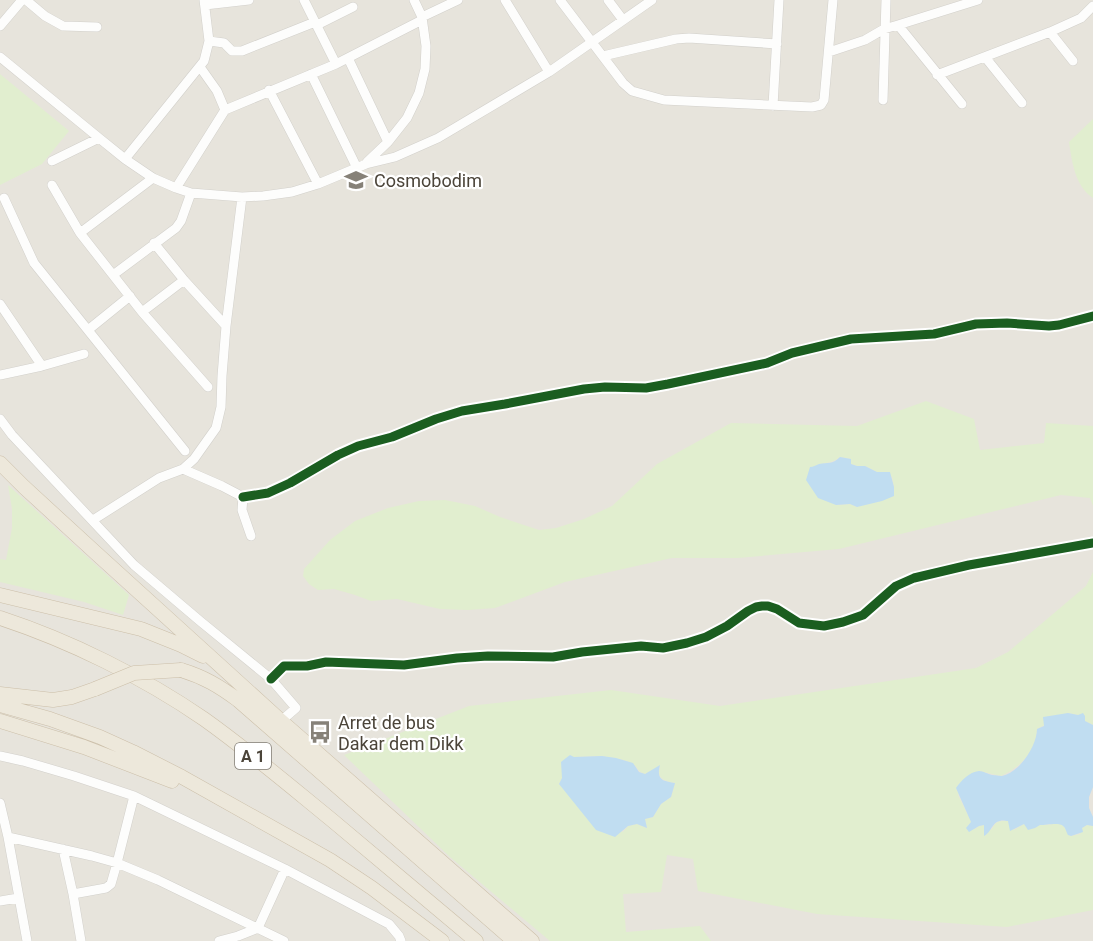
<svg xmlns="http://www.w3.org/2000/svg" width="1093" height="941" font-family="Roboto,sans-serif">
<rect width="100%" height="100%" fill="#f4f2ee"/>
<path fill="#e7e4dc" d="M0 0H1093V941H0Z"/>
<path fill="#e1eecf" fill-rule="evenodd" d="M0 74 69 131 42 164 0 185Z
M1093 119V198C1075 186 1072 162 1069 142Z
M926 401 974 419 980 450 1044 443 1046 423 1093 426V506L1090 498 1061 495 839 549 738 558H672L565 582 495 608 468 610 440 609 397 599 371 601 355 595 334 589 318 590 309 584 303 576 304 569 330 540 355 521 388 508 419 501 445 500 475 506 500 517 539 530 556 528 584 519 612 506 657 464 731 423 857 426ZM840 457 851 459V464L857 466H865L877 472H884L892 477 894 487 857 507 850 504 836 505 814 467C823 462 832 464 840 457Z
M8 485 129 595 123 615 84 602 0 582V559L6 560 12 528V509Z
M1093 572V725L1085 721 1078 715 1068 713 1037 729C1037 750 1020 768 1001 776L979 771 958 795 975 829 979 826 984 825V831L992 829C996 820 1000 821 1009 821L1014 830 1024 824 1035 828 1039 825C1045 825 1058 823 1061 824 1065 826 1067 832 1071 836L1080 834 1082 828 1087 825 1093 826V910L1007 927 817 914 698 891 693 859 667 855 661 892 623 894 626 932 700 926 711 941H550L450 857 344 755 469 706 611 690 720 706 976 668 1008 652 1086 586ZM602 756C611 758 626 759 633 764 639 768 636 771 645 774L660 767C656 779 665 781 675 783L671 797 661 804 653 817 645 819 647 828 637 824 628 826 623 832 559 784 574 757Z"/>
<path fill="#c0ddf1" d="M840 457 851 459V464L857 466H865L877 472H890L894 487V496L882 501 857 507 850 504 836 505 818 498 806 480 810 467C813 467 816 465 819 464 828 462 832 465 840 457Z
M1068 713 1078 715 1083 713 1085 716V721L1093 725V787L1089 797V808L1093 817V826L1087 825 1082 828 1083 832 1071 836 1068 835C1066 832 1066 828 1063 826 1060 822 1046 825 1040 825L1035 828 1028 830 1024 824 1010 831 1008 821C1006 821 1002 820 1000 821 992 822 991 833 984 836V825L979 826 969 832 966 828 971 822 956 788C961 781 969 772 979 771 983 771 988 774 992 775 994 775 1000 776 1002 776 1019 773 1037 746 1037 729L1044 726 1043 717Z
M570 755 574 757 602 756 616 758 633 763 639 772 645 774 660 765C656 780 663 781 675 783L671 797 661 804 653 817 645 819 647 828 637 824 628 826 615 837 596 830 559 784 562 778 561 762 566 758Z"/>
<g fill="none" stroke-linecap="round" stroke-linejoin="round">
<g stroke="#d2d0cb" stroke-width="10">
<path id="minor" d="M26 0 45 16 63 26 97 27
M304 0 336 64
M505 0 549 72
M560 0 623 83 632 91 664 100 812 107 821 105 824 100 833 0
M608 0 623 20
M205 5 249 0
M422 17 458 0
M317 25 353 7
M898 25 962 104
M0 26 22 0
M1050 32 1073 61
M209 41 224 43 232 51H242L315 22
M829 52 865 40 884 29 898 25 978 0
M603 56 676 39 689 38 777 44
M0 57 99 138 125 159 153 178 176 188 191 193 242 197 263 196 292 192 318 184 366 164 395 157 438 138 549 72 652 0
M985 57 1022 103
M348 58 388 142
M200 67 217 91 225 110
M311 74 357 168
M937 75 1050 32 1081 18 1093 6
M269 90 318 184
M883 100 886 0
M773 106 779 0
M125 159 204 61 209 41 204 0
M52 161 99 138
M367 162 388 142 407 118 419 93 425 69 426 46 422 17 414 0
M52 185 80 233 153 178
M176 188 225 110 336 64 422 20
M4 198 34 263 185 451
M80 233 142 312 208 387
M154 243 184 280 226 326
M113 275 176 228 181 221 191 193
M0 304 42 366
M142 312 184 280
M88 330 130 296
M0 375 42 366 84 354
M0 419 12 435 134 565 200 621 271 679 296 708 281 721
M183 469 194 459 216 428 221 407 222 376 226 326 242 197
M243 497 268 493 290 483 338 455 358 446 392 437 436 419 462 411 505 404 584 389 605 387 646 388 668 384 767 363 792 353 851 339 934 334 976 324 1007 323 1049 326 1059 325 1093 316
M93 520 159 478 183 469 222 486 243 497 242 510 251 536
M271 679 284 666H307L326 662 404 665 457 658 488 656 553 657 582 652 641 646 663 648 687 643 706 637 727 626 748 611 756 607 762 606H768L777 609 799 623 824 626 843 622 863 615 896 586 914 578 969 565 1093 543
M0 756 23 761 74 776 134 796 285 869 389 924 399 936 401 941
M0 803 8 837 27 941
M8 837 92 856 117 863 158 880 284 941
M63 849 73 894 81 941
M73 894 106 888 111 884 117 863 134 796
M0 901 18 898
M219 941 238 936 258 928 285 869"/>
</g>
<g stroke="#ccbfa9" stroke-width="15">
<path id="highway" d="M0 463 24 487 97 554 281 721 532 941
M0 595 141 629 181 645 203 656
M0 618C70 641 143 677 204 719 249 751 290 786 333 821 381 861 428 901 476 941
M181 670C204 677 219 686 238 700L514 941
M0 694 53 700 72 697 95 689
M0 705 50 719 100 737 133 752 182 777 330 860 372 888 442 941
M0 721 84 747 172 781"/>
</g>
<use href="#minor" stroke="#fdfdfc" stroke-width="9"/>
<use href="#highway" stroke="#ede8db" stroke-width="14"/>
<g stroke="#ccbfa9" stroke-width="15" stroke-linecap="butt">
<path id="highway-bridge" d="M95 689 134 673 181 670"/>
</g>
<use href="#highway-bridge" stroke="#ede8db" stroke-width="14"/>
<g stroke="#fff" stroke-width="13">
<path id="cycleway" d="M243 497 268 493 290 483 338 455 358 446 392 437 436 419 462 411 505 404 584 389 605 387 646 388 668 384 767 363 792 353 851 339 934 334 976 324 1007 323 1049 326 1059 325 1093 316
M271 679 284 666H307L326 662 404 665 457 658 488 656 553 657 582 652 641 646 663 648 687 643 706 637 727 626 748 611 756 607 762 606H768L777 609 799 623 824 626 843 622 863 615 896 586 914 578 969 565 1093 543"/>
</g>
<use href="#cycleway" stroke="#1b5e20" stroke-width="9"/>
</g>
<defs>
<g id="school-bare" transform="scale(1.8)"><path d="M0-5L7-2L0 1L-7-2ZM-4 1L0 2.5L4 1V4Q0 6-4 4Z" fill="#868178" stroke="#fff" stroke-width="2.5" paint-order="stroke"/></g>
<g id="bus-bare" transform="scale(1.8)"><path d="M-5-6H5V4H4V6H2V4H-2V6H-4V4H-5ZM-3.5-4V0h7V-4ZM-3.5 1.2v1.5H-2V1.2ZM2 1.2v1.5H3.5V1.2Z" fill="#868178" stroke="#fff" stroke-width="2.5" paint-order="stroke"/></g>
</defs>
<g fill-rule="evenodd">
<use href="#school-bare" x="356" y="180"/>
<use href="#bus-bare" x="320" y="732"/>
</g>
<g text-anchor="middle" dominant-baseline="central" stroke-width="4.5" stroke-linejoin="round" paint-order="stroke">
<rect fill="#fff" stroke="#817c74" stroke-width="1.5" x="235" y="743" width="36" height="26" rx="4.5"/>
<g font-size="16" font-weight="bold" fill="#4b4439">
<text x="253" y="756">A 1</text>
</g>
<g font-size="18" fill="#4b4439" stroke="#fff" text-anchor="start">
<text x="374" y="180">Cosmobodim</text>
<text x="338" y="722">Arret de bus<tspan x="338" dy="21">Dakar dem Dikk</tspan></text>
</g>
</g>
</svg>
